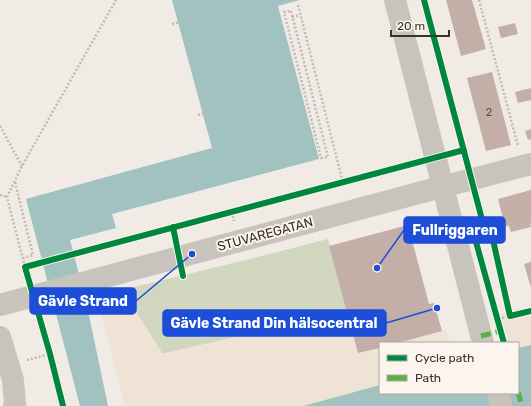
<svg xmlns="http://www.w3.org/2000/svg" width="531" height="406" font-family="Rubik,sans-serif">
<rect width="100%" height="100%" fill="#f0ebe5"/>
<path fill="#d1d6bf" d="M328 239 347 311 162 354 122 290 250 259Z"/>
<path fill="#eee3d5" d="M122 290 163 354 347 311 358 353 380 348V385L303 406H125L97 296Z
M531 307V345L518 348V343H508L501 314Z
M446 330 450 343H398L442 331Z"/>
<path fill="#a1c2c1" d="M172 0H300L278 6 319 159 112 214 116 228 70 240 86 301 108 406H80L26 199 212 148Z
M531 345V406H303L380 385V393H518V348Z"/>
<path fill="#c3afa7" d="M446 0H472L486 49 461 56Z
M515 23 518 34 501 38 498 27Z
M492 72 511 145 486 151 467 78Z
M531 88V100L518 103 515 92Z
M531 129V139L528 140 525 131Z
M531 190V223L530 224 531 227 511 232 509 226H505L498 199Z
M408 225 429 304 434 303 442 331 398 343H380V348L358 353 329 246Z
M531 262V288L524 264Z"/>
<g fill="none" stroke-linecap="round" stroke-linejoin="round">
<path stroke="#c2bbb6" stroke-width="2.5" stroke-dasharray="2 2" stroke-linecap="butt" d="M479 0 518 146
M298 5 343 183
M291 11 328 157 321 158 284 12Z
M292 17 300 15
M172 24 188 20
M198 115 213 111
M0 126 22 166
M15 182 33 255 23 258
M0 195 7 197
M232 212 234 221
M25 267 7 197 22 166 116 0
M498 319 510 316
M526 353 531 352
M27 360 50 354"/>
<path stroke="#c9c3be" stroke-width="22" d="M395 0 483 343
M0 305 426 191 531 164
M0 337 13 380 15 404 14 406
M498 393 501 406"/>
<path stroke="#57b246" stroke-width="5" stroke-dasharray="10 5" stroke-linecap="butt" d="M481 336 501 331
M518 392 522 406"/>
<g stroke="#fbf5ee" stroke-width="8">
<path id="cycleway" d="M424 0 484 227 476 242 504 343
M173 227 183 276
M484 227 493 240 510 316 531 311
M63 406 50 354 25 267 464 150"/>
</g>
<use href="#cycleway" stroke="#00873e" stroke-width="6"/>
</g>
<g text-anchor="middle" dominant-baseline="central" stroke-width="4" stroke-linejoin="round" paint-order="stroke">
<g font-size="11" fill="#5d504a">
<text x="489" y="112">2</text>
</g>
<g font-size="13" fill="#3b302b" stroke="#fbf5ee">
<text transform="translate(265 234) rotate(-15)">STUVAREGATAN</text>
</g>
</g>
<path fill="none" stroke="#1d4ed8" stroke-width="1.5" d="M377 268L404 230M192 254L136 301M437 308L386 323"/>
<g fill="#1d4ed8" stroke="#fbf5ee" stroke-width="1.5">
<circle cx="377" cy="268" r="4"/>
<circle cx="192" cy="254" r="4"/>
<circle cx="437" cy="308" r="4"/>
</g>
<g fill="#1d4ed8" stroke="#1d4ed8" stroke-width="1.5">
<rect x="404" y="217" width="101" height="26" rx="4"/>
<rect x="30" y="288" width="106" height="26" rx="4"/>
<rect x="163" y="310" width="223" height="26" rx="4"/>
</g>
<g font-size="14" text-anchor="middle" font-weight="bold" fill="#fff">
<text x="455" y="235">Fullriggaren</text>
<text x="83" y="306">Gävle Strand</text>
<text x="274" y="328">Gävle Strand Din hälsocentral</text>
</g>
<rect x="379" y="342" width="140" height="52" fill="#fbf5ee" stroke="#aea6a0"/>
<rect x="387" y="355" width="20" height="6" fill="#00873e" stroke="#aea6a0"/>
<text x="415" y="362" font-size="12" fill="#3b302b">Cycle path</text>
<rect x="387" y="375" width="20" height="6" fill="#57b246" stroke="#aea6a0"/>
<text x="415" y="382" font-size="12" fill="#3b302b">Path</text>
<path d="M391 30v6h58v-6" fill="none" stroke="#3b302b" stroke-width="2"/>
<text x="397" y="30" font-size="12" fill="#3b302b" stroke="#fbf5ee" stroke-width="3" paint-order="stroke">20 m</text>
</svg>
